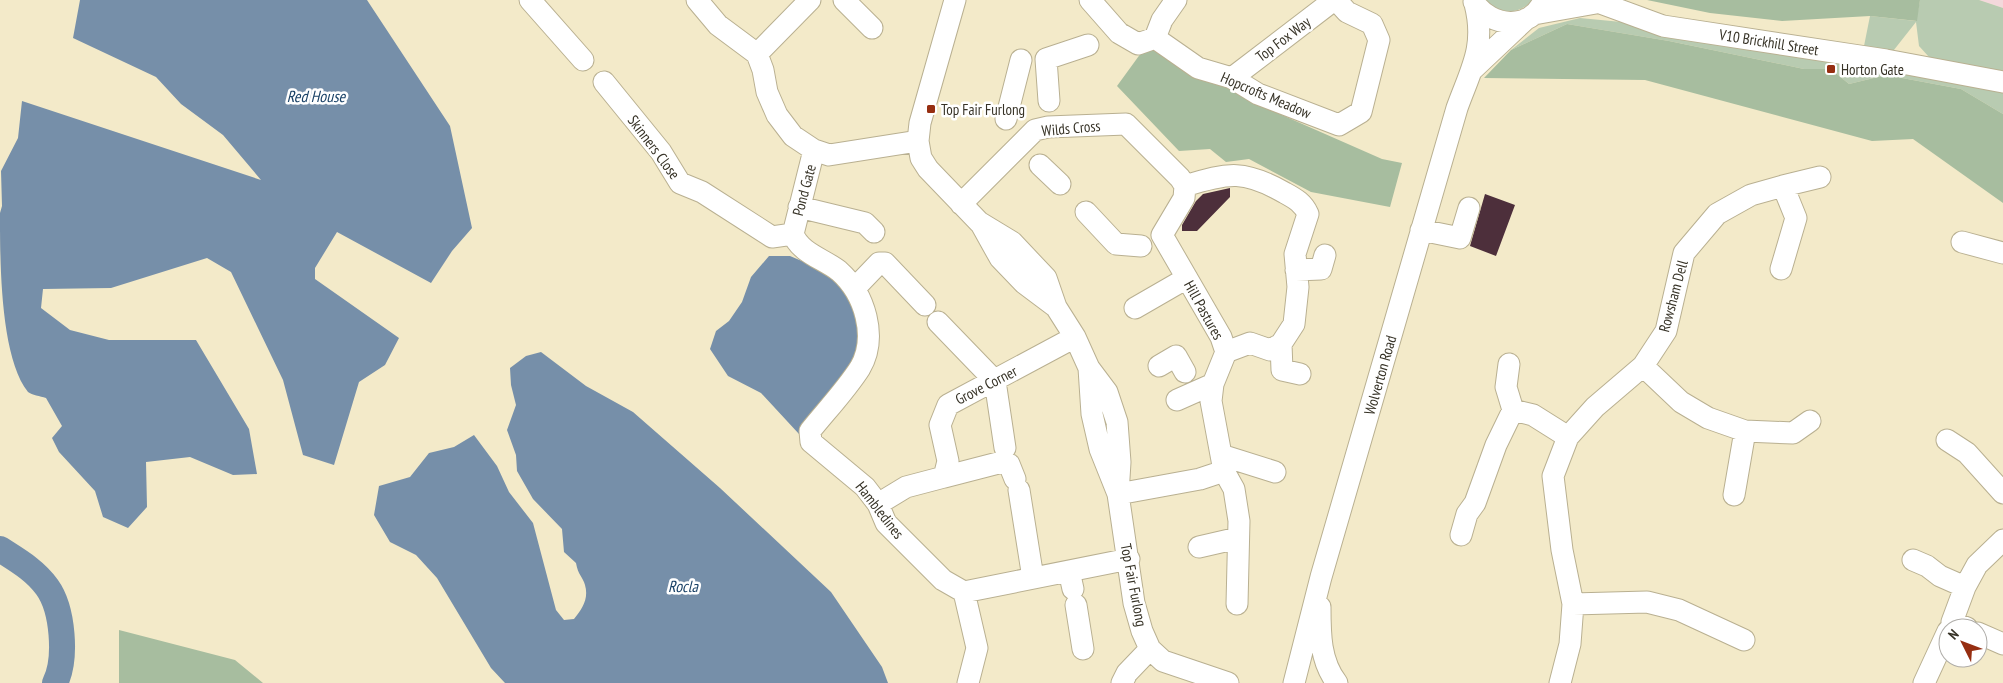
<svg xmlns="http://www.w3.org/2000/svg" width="2003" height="683" font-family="'PT Sans Narrow',sans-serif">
<rect width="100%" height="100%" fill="#f3eac9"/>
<path fill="#f3d8db" d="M1979 0H2003V8Z"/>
<path fill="#b8cbb1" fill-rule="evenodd" d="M1486 0H1533C1519 15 1499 15 1486 0Z
M1920 0H1979L2003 8V114L1961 89 1886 75 1849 84 1831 69H1804L1669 41 1567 24 1511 50 1539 28 1580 18 1663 26 1862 56 1870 16 1916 21ZM1916 22 1919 46 1939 68 1886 60Z"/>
<path fill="#a7bd9f" d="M1647 0H1920L1917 21 1870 16 1782 21 1710 13Z
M1567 24 1669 41 1804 69H1831L1849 84 1886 75 1961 89 2003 114V203L1913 139 1872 141 1645 80 1484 78 1511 50Z
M1149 42 1248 100 1382 159 1402 163 1390 207 1311 192 1249 159 1226 162 1210 149 1179 151 1117 86Z
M119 630 235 660 263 683H119Z"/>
<path fill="#768fa9" d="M80 0H367L450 126 472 228 452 251 431 283 337 232 315 268V279L399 338 385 365 359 382 334 465 303 455 283 380 231 272 207 258 111 288 43 289 41 308 70 330 109 340H196L249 429 257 474 233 475 190 457 146 462 147 507 128 528 103 517 95 491 59 452 52 438 62 426 46 398C40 396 32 395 28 392 0 357 0 261 0 213L2 206 1 171 18 138 22 101 261 180 223 135 181 104 156 77 73 38Z
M769 256H790L830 273 859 302 864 335 848 380 799 434 761 393 728 376 710 349 716 331 729 321 742 302 751 277Z
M541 352 586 386 633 412 720 488 831 592 882 667 888 683H505L491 668 437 578 416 555 390 542 374 515 379 486 410 477 429 453 454 447 474 435 497 466 509 492 533 523 556 610 564 620 574 619C582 609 589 599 585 585 583 577 578 575 576 563L564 552 562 529 533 499 517 471 516 455 507 430 516 405 511 385 510 368 526 356Z"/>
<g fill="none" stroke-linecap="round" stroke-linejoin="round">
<path stroke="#768fa9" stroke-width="26" d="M0 549C17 560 35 570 47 587 63 609 67 659 55 683"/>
</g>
<path fill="#4d2f3b" d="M1230 188V197L1197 231H1182V225L1196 201 1203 194Z
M1485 194 1515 205 1496 256 1470 246Z"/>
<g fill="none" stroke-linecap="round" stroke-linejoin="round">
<g stroke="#b9b091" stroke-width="23">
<path id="minor" d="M530 0 583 60
M697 0 718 25 757 54 763 70 767 92 777 115 793 136 814 150
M844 0 872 28
M955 0 920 123 918 141 921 158 928 169 979 222 1012 242 1046 278 1056 307 1075 337 1089 368 1107 392 1117 422 1120 462 1118 494
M1090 0 1119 33 1138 44 1155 38 1198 68 1232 78 1258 94 1339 125 1361 112 1379 40 1372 24 1347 12 1336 0
M1592 0 1663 26 1886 60 2003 82
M1474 2C1491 28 1531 31 1544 0
M1534 14 1596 3
M1155 38 1162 20 1176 0
M757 54 810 0
M1473 69 1526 19
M1232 78 1334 0
M604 82 661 152 680 183 702 192 772 237 793 234
M1049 101 1046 59 1088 45
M1006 119 1021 60
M918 141 829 155 814 150 793 234C800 253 824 259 839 271 865 294 878 337 860 368 846 390 826 411 810 431L811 442 865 487 878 504 886 523 943 580 964 592 1129 559
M1040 165 1060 184
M1185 186 1184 198 1162 235 1221 337 1226 352 1213 384 1211 401 1224 471 1234 489 1239 521 1237 604
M1185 186C1229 172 1245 170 1285 193 1296 199 1303 203 1308 214L1295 254 1298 287 1294 324 1281 344 1270 350 1250 343 1226 352
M1783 186 1820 177
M961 204 1035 130 1048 127 1126 124 1180 178 1185 186
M799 207 865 223 874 232
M1086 212 1116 244 1141 246
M981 224 1000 258 1024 283 1056 307
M1421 230 1460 238 1469 208
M1962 242 2003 253
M1296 270 1321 269 1325 255
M855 288 879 263H885L925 305
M1135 308 1187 278
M938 322 995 381 1005 448
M1281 344 1282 370 1300 374
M1159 366 1176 356 1185 372
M1643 366 1681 402 1708 418 1745 431
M1089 368 1092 414 1100 449 1118 494 1134 603 1142 631 1150 649 1163 661 1228 683
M1177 400 1213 384
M1513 410 1533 415 1568 437
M1947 440 1967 453 2003 493
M1221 455 1275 472
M944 477 1002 462 1009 464 1015 479
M1019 490 1033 578
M1118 494 1200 479 1224 471
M1734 495 1745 431 1793 433 1810 421
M878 504 906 487 944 477 948 461 940 425 948 405 1075 337
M1461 535 1467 514 1475 503 1496 445 1513 410 1506 387 1509 364
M1199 547 1238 538
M1913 560 1927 566 1940 576 1965 587
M1069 571 1073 589
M964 592 977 648 968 683
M1573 604 1647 602 1679 610 1744 640
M1076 605 1083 649
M1320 607C1320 634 1320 661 1337 683
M1967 628 1952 622 1965 587 1977 565 2003 540
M1978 633 2003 644
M1122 683 1127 673 1150 649
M1294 683 1321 577 1457 108C1471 69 1486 47 1475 4
M1560 683 1570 644 1573 604 1562 550 1553 476 1568 437 1595 407 1643 366 1666 331 1684 253 1717 214 1751 195 1783 186 1796 218 1781 269
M1924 683 1948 631"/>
</g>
<use href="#minor" stroke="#fff" stroke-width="21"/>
</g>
<g fill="#962e11" stroke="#fff" stroke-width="2">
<rect x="1826" y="64" width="10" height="10" rx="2.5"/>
<rect x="926" y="104" width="10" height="10" rx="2.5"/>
</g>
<g text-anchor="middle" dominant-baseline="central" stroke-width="5" stroke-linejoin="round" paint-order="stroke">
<g font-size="15" fill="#373327" stroke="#fff">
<text transform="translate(1283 39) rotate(-37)">Top Fox Way</text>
<text transform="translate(1769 42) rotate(9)">V10 Brickhill Street</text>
<text transform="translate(1266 95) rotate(23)">Hopcrofts Meadow</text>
<text transform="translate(1071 128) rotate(-5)">Wilds Cross</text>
<text transform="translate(654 147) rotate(53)">Skinners Close</text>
<text transform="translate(804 190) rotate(-75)">Pond Gate</text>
<text transform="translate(1673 296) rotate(-75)">Rowsham Dell</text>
<text transform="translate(1204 310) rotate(61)">Hill Pastures</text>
<text transform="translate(1380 375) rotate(-74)">Wolverton Road</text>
<text transform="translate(986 385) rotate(-27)">Grove Corner</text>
<text transform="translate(880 510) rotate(52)">Hambledines</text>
<text transform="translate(1134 585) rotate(79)">Top Fair Furlong</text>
</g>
<g font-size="15" fill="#373327" stroke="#fff" text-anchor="start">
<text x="1841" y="69">Horton Gate</text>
<text x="941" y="109">Top Fair Furlong</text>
</g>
<g font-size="16" font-style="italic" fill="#1a4267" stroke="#fff">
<text x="316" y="96">Red House</text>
<text x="683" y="586">Rocla</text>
</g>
</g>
<g transform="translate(1963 643) rotate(312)"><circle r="24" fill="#ffffff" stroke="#afada9"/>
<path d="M0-4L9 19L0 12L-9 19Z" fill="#962e11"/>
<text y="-8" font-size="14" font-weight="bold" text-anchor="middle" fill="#373327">N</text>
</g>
</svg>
